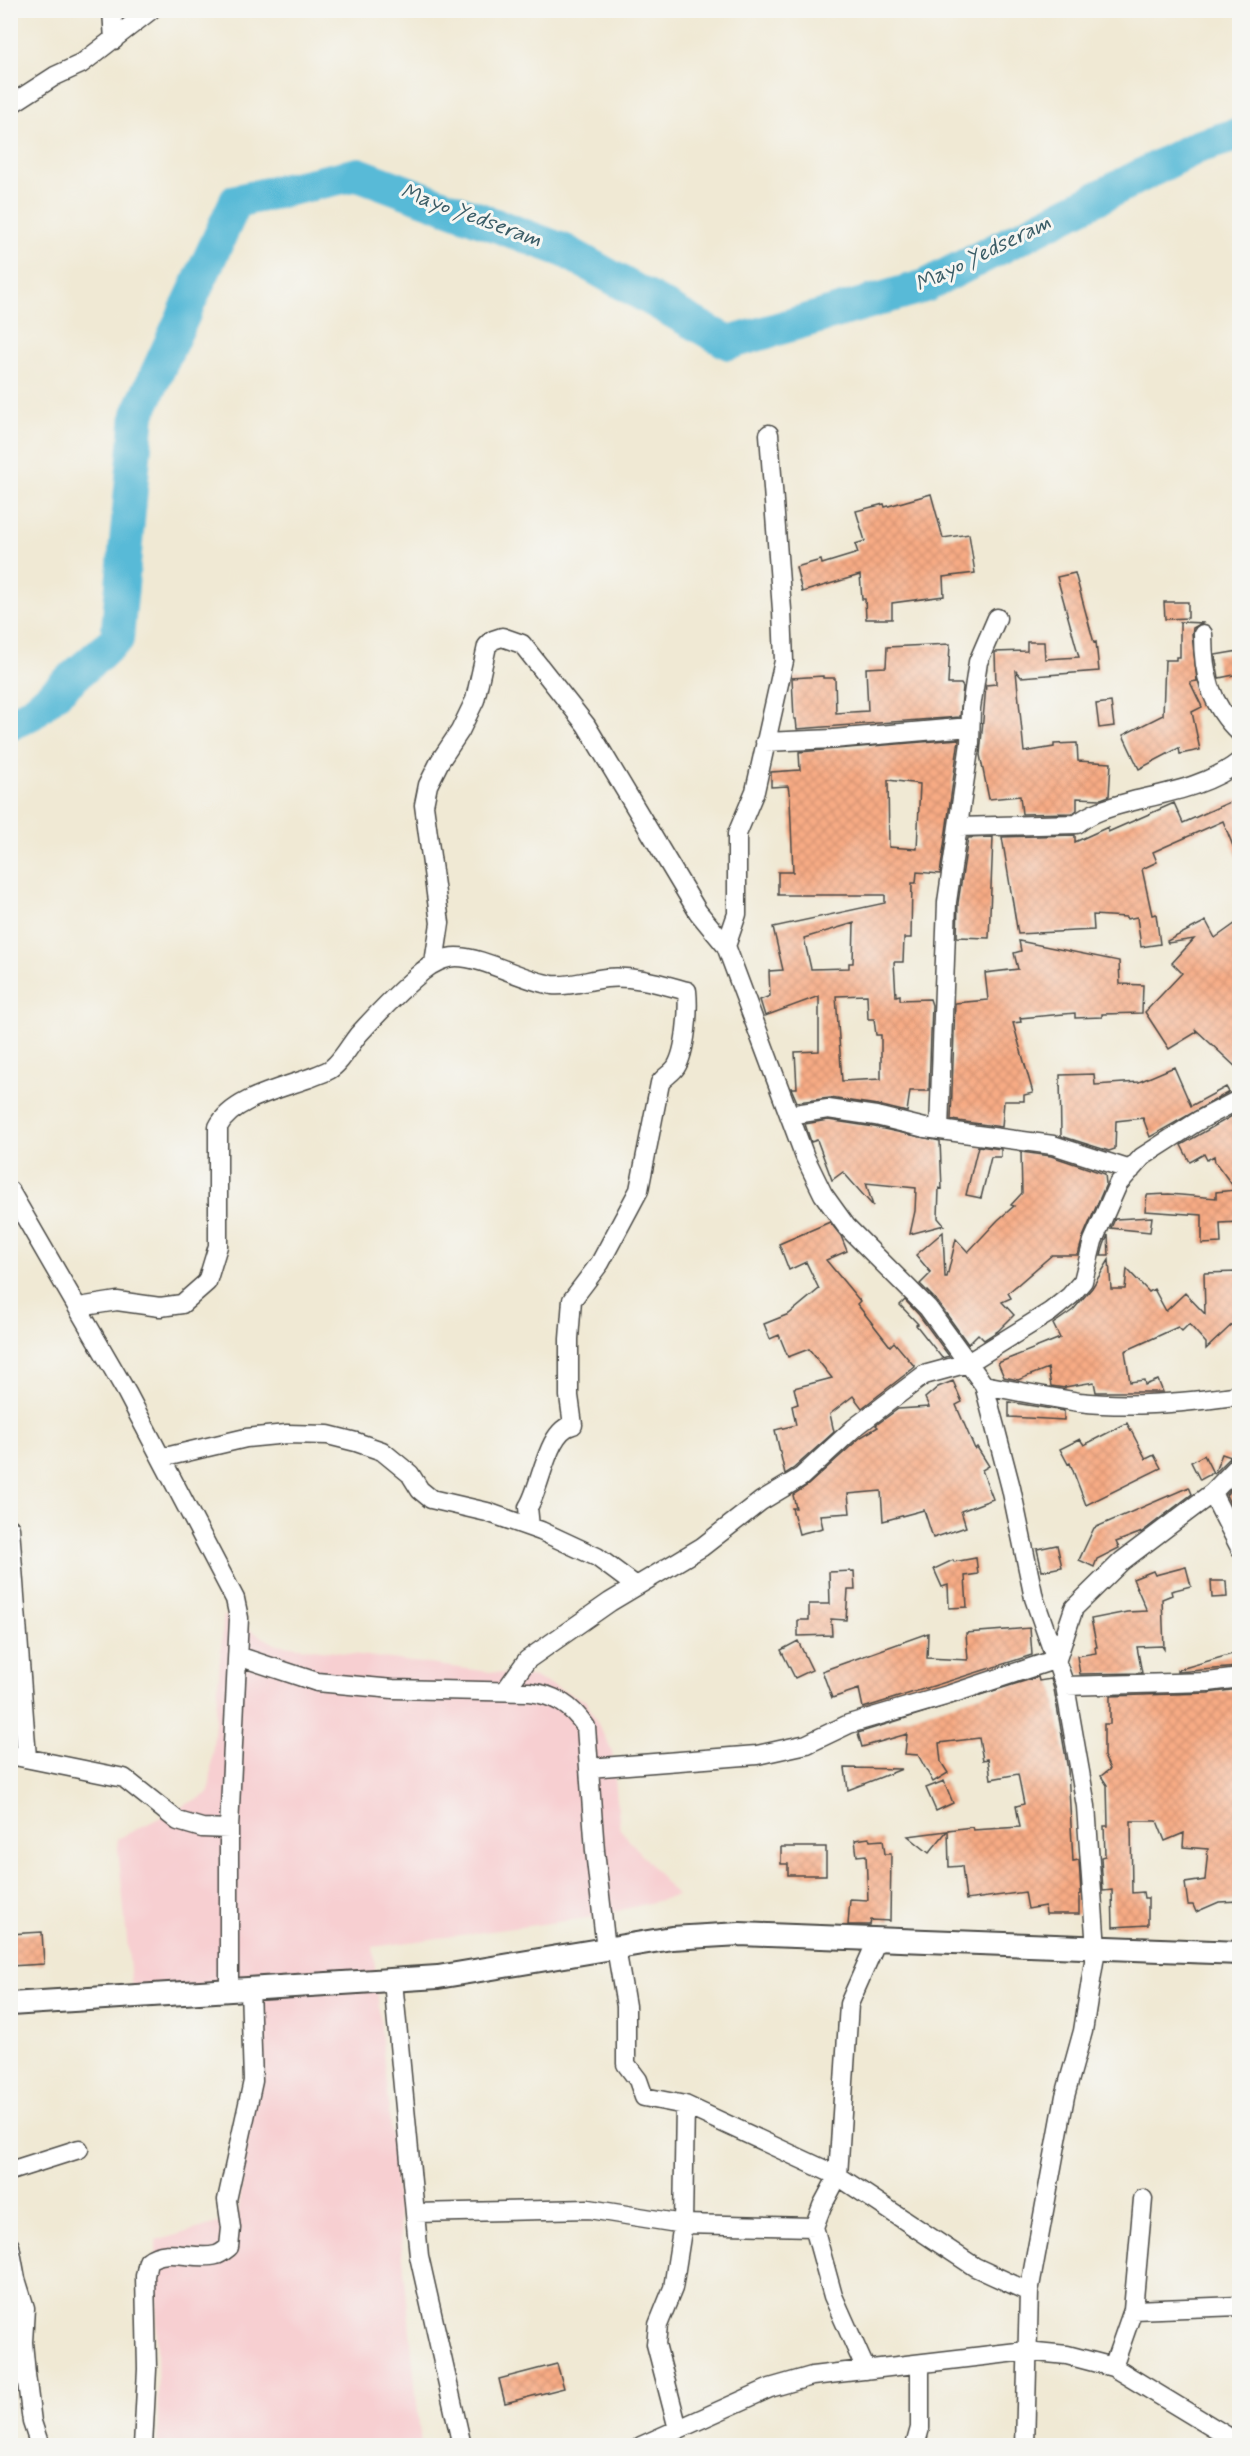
<svg xmlns="http://www.w3.org/2000/svg" width="1250" height="2456" font-family="Mynerve,sans-serif">
<defs>
<pattern id="building-cross-hatch" width="8" height="8" patternUnits="userSpaceOnUse" patternTransform="scale(1.5)"><rect width="8" height="8" fill="#f7ab84"/><path d="M0 0l8 8M0 8l8-8" fill="none" stroke="#d49372"/></pattern>
</defs>
<rect width="100%" height="100%" fill="#f6f6f2"/>
<filter id="ink" filterUnits="userSpaceOnUse"><feTurbulence type="fractalNoise" baseFrequency=".0167" numOctaves="2"/><feDisplacementMap in="SourceGraphic" scale="12" xChannelSelector="R" yChannelSelector="G"/><feConvolveMatrix kernelMatrix="1 2 1 2 8 2 1 2 1" color-interpolation-filters="sRGB"/></filter>
<filter id="wash" filterUnits="userSpaceOnUse"><feTurbulence type="fractalNoise" baseFrequency=".008" numOctaves="4" result="noise"/><feDisplacementMap in="SourceGraphic" scale="24" xChannelSelector="R" yChannelSelector="G"/><feGaussianBlur stdDeviation="1.35" result="paint"/><feColorMatrix in="noise" values="0 0 0 0 0 0 0 0 0 0 0 0 0 0 0 0 0 1.4 0 .05"/><feComposite in="paint" operator="in"/></filter>
<g filter="url(#wash)">
<rect width="100%" height="100%" fill="#f0e9d4"/>
<path fill="#f7cfd1" d="M224 1615 275 1644 536 1678 586 1701 612 1751 620 1829 677 1896 594 1917 373 1947 421 2445H158L156 2241 238 2217 262 2003 133 2000 117 1839 209 1793Z"/>
<g fill="none" stroke-linecap="round" stroke-linejoin="round">
<path stroke="#59bad7" stroke-width="34" d="M10 724 32 713 117 639 138 414 236 201 358 174 565 251 729 343 925 286 1197 147 1240 134"/>
</g>
<g id="blocks">
<path fill="url(#building-cross-hatch)" fill-rule="evenodd" d="M931 494 943 538 969 534 975 573 943 577 944 596 892 603V619H866L865 599H862L860 575 802 592 796 567 821 560 822 564 858 553 855 544 865 541 856 511 884 504 885 507Z
M1075 573 1094 643 1096 642 1099 671 1021 677 1016 671 1024 752 1054 747V744L1077 743 1078 761 1111 763 1109 796 1101 799 1077 798V810L1073 813 1022 814 1020 796 989 799 980 755 986 685 996 684 995 652 1027 651V642H1044L1045 659 1079 657 1057 577Z
M1164 602H1188V618L1165 619Z
M1180 622 1202 623 1193 628 1192 634 1197 681 1190 682 1202 707 1192 712 1200 750 1180 754 1179 748 1139 769 1123 735 1163 715 1165 660H1176V657H1180Z
M950 644 948 684H961L963 687 960 717 797 729 796 719H794L792 678 823 676V678H835L836 713 868 711 866 668 886 667 887 647Z
M1239 651V674L1219 678 1215 655Z
M1111 702 1114 726 1099 728 1096 704Z
M959 739 940 874 917 872 916 883H912L911 938H904L903 962H894L896 996 900 995V1000L930 999 932 1005 929 1091H910L907 1112 878 1105 830 1098 797 1102 791 1088H797L795 1052 819 1051V996L765 1016 760 1000 770 996 769 971 783 970 773 927 885 903V895H778V872H793L790 799 788 786 771 787V772L800 770 799 752ZM888 780 920 784 917 849 889 847ZM854 923 853 963H849V968L811 969 804 938ZM867 995 868 1019H874L876 1035H881V1079L842 1081 836 996Z
M1239 798V861L1223 821 1153 852 1157 862 1142 869 1152 915 1156 914 1160 944 1141 947 1137 917 1127 919 1126 917 1093 915 1094 930 1018 934 1002 837 1075 835V842L1108 827V832L1174 803 1183 823Z
M993 837 989 938 957 937 958 903 968 838Z
M1206 921 1215 938 1239 921V1070L1195 1029 1197 1032 1169 1049 1145 1012 1182 973 1172 963 1194 939 1168 943 1167 941Z
M1019 941 1119 961 1120 984 1143 985 1142 1013 1102 1014V1017L1075 1018V1013L1020 1018 1021 1022 1013 1023 1033 1093 1024 1095V1101H1004L1002 1127 951 1120 955 1003 988 1000 985 973 1018 969 1014 953 1021 951Z
M1174 1067 1191 1106 1226 1087 1229 1092 1150 1137 1143 1118 1116 1121 1115 1149 1109 1151 1061 1136 1060 1075 1094 1074 1095 1085 1139 1082Z
M1239 1112V1222L1220 1223 1221 1243 1202 1244V1215L1145 1211 1147 1195 1169 1194 1216 1198V1192L1236 1190 1215 1162 1214 1156 1207 1160 1204 1154 1190 1162 1181 1145Z
M828 1120 874 1127 940 1141 942 1189 939 1188 938 1218 944 1225 910 1234 915 1211 916 1188 866 1183 873 1206 843 1172 832 1180 817 1140 811 1142 805 1124Z
M978 1146 1001 1149V1157H991L981 1198 966 1195Z
M1021 1152 1051 1156 1105 1174 1106 1184 1083 1237 1078 1255H1052L1008 1293 1011 1298 1002 1302 1014 1315 998 1331 984 1340 978 1334 968 1344 937 1301 920 1284 931 1273 916 1255 943 1232 945 1277H947L956 1239 968 1252 998 1220 1014 1206 1011 1205 1022 1193Z
M1152 1217 1150 1232 1111 1228 1115 1219Z
M830 1222 841 1236 847 1251 826 1260 860 1301 857 1304 890 1346 894 1342 915 1367 862 1408 853 1396 830 1414 834 1432 794 1468 785 1474 775 1430 796 1425 792 1406 798 1404 794 1388 832 1378 809 1349 788 1357 779 1335 770 1339 764 1324 789 1314 819 1289 806 1262 789 1270 779 1244Z
M1108 1235 1109 1255H1101L1104 1245Z
M1109 1260 1111 1289H1125L1127 1269 1149 1292 1154 1289 1166 1311 1185 1293 1205 1314 1204 1273 1239 1272V1318L1206 1349V1343L1189 1324 1182 1331 1178 1327 1125 1351 1130 1382 1144 1380 1145 1385 1158 1380 1163 1392H1096L1094 1382 1065 1387V1388L1051 1386 1048 1368 1018 1380 1004 1377 998 1363 1060 1338 1053 1324 1073 1310 1092 1288Z
M905 1300 919 1315 949 1356 942 1358 916 1325 918 1324 900 1305Z
M953 1381 962 1402 956 1405 975 1449 977 1447 989 1466 982 1470 993 1499 961 1511 966 1527 933 1538 924 1510 883 1521 881 1491 848 1494 850 1513 820 1515 823 1528 799 1534 792 1508H796L793 1495 808 1485 861 1437 878 1427 876 1425 898 1409 929 1407 925 1398 938 1387Z
M1009 1402 1064 1411V1420L1009 1417Z
M1127 1423 1146 1459 1154 1455 1161 1468 1086 1505 1070 1463 1068 1464 1060 1449 1080 1439 1084 1445Z
M1222 1454 1231 1457 1214 1474Z
M1204 1455 1213 1473 1200 1480 1191 1462Z
M1239 1481V1522L1226 1495Z
M1189 1487 1192 1494 1142 1532 1116 1542 1119 1548 1097 1559 1094 1567 1079 1560 1094 1528Z
M1057 1545 1062 1567 1042 1571 1037 1549Z
M976 1558 978 1574 965 1576 967 1607 949 1608 948 1585 942 1587 934 1569 953 1560 954 1562Z
M1186 1567 1191 1586 1171 1591 1172 1595 1162 1599 1164 1649 1162 1646 1137 1647 1142 1673 1080 1674 1077 1656 1096 1653 1095 1647H1097L1091 1619 1127 1612 1147 1611 1133 1579 1153 1571 1155 1575Z
M854 1571 855 1590H848L846 1620 831 1619 832 1635 798 1636V1620H809V1604H830L829 1572Z
M1211 1581H1226L1227 1597 1212 1598Z
M1030 1628 1032 1655 863 1708 859 1689 832 1698 822 1671 928 1633 927 1658 968 1660 966 1633Z
M798 1641 812 1670 795 1678 781 1650Z
M1239 1652V1667L1177 1672V1670Z
M1038 1677 1039 1681 1051 1679 1054 1689 1068 1770 1073 1861 1079 1860 1081 1894 1079 1895V1914H1046L1045 1906 1028 1909 1025 1892 966 1900 962 1866 949 1867 948 1830 972 1827 973 1830 1020 1827 1016 1806 1024 1804 1018 1774 991 1779 988 1759 983 1760 979 1738 939 1743 941 1762 948 1773 933 1782 918 1755 905 1754 907 1734 862 1747 858 1733Z
M1239 1689V1901L1219 1902 1196 1912 1193 1905H1188L1185 1883 1205 1880 1208 1849 1183 1847 1184 1833 1165 1841 1157 1821H1131L1132 1893 1143 1892 1144 1898H1148V1925L1113 1927 1112 1890 1103 1891 1101 1857 1105 1856 1104 1826H1108L1107 1785 1101 1776 1110 1769 1104 1756V1724H1110V1696L1208 1693Z
M845 1768 902 1769 848 1790Z
M944 1781 953 1803 936 1811 926 1788Z
M947 1831 929 1853 908 1836Z
M869 1838 870 1841 883 1840 885 1854H891L890 1921 871 1920 870 1925H848L850 1899 868 1900 866 1855 857 1856 855 1840Z
M781 1847H826V1875H788V1864H781Z
M42 1932 44 1964 10 1966V1934Z
M557 2364 564 2388 505 2403 499 2379Z"/>
</g>
</g>
<g filter="url(#ink)">
<use href="#blocks" fill-opacity="0" stroke="#494844" stroke-width="1.5"/>
<g fill="none" stroke-linecap="round" stroke-linejoin="round">
<g stroke="#494844" stroke-width="21">
<path id="minor" d="M112 10 114 40
M10 105 55 76 81 64 151 10
M1203 634C1203 673 1210 705 1240 733
M765 742 833 739 970 727
M958 827 1077 824C1094 810 1115 806 1137 800 1171 792 1212 784 1240 761
M726 946 737 914V834L755 791 784 661 782 610 769 434
M434 963 440 923 424 805 428 785 440 761 460 731 475 700 487 646 493 640 502 637 522 644 586 725 698 912 726 946 805 1157 823 1194 846 1226 928 1308 984 1385 1011 1488 1034 1598 1065 1686 1086 1806 1096 1949 1083 2031 1065 2096 1029 2292 1025 2446
M789 1115 828 1109 876 1116 925 1128 1053 1145 1131 1170
M939 1130 947 902 970 743 971 708 978 662 997 618
M10 1191 127 1393 235 1599 239 1618 229 1829V1989
M79 1307 117 1301 160 1307 182 1304 207 1282 218 1246V1127C234 1094 298 1086 329 1070 340 1064 350 1045 358 1035 378 1013 400 990 423 971 431 964 445 957 456 957 484 957 521 980 552 985 570 987 588 980 606 978 633 975 661 984 687 991 689 1010 686 1051 676 1067 672 1073 664 1077 660 1083L639 1190 600 1263 572 1300 569 1339V1396L573 1425C547 1429 541 1488 528 1507L530 1527
M984 1385C1015 1391 1047 1397 1079 1402 1132 1408 1187 1403 1240 1395
M161 1458 246 1438 287 1434 328 1435 356 1442 382 1451 410 1474 420 1490 431 1499 487 1512 541 1531 597 1557 636 1586
M1212 1493 1240 1548
M10 1528 27 1758
M238 1656 317 1682 393 1689 529 1692C555 1695 571 1705 586 1727L595 1851 606 1949
M1057 1659 1074 1608 1122 1561 1212 1493 1240 1464
M1065 1686 1208 1682 1240 1678
M505 1691 527 1660 610 1602 702 1547 761 1501 801 1477 854 1428 924 1375 968 1363 1050 1312 1070 1296 1083 1281 1093 1241 1118 1184 1142 1157 1198 1121 1240 1099
M10 1755 124 1778 178 1821 202 1828 229 1829
M589 1768 757 1755 807 1744 849 1724 948 1695 1057 1659
M616 1948 626 2006V2064L638 2080 644 2097 685 2105 838 2176 975 2267 1029 2292
M393 1981 419 2256 462 2446
M10 2171 79 2149
M415 2213 589 2209 683 2224 814 2227
M10 2246 16 2279 25 2308 23 2342 26 2374 32 2422 40 2446
M1133 2310 1240 2306
M1113 2367 1133 2310 1143 2199
M866 2370 833 2296 814 2227 822 2206 838 2176 849 2004 878 1938
M678 2429 656 2344 658 2325 673 2288 683 2224 685 2105
M143 2446 147 2369 145 2276 148 2261C167 2246 195 2261 216 2255 221 2254 225 2250 229 2247L231 2228 227 2200 253 2081 250 1988
M641 2446 770 2388 812 2376 1026 2351 1067 2355 1113 2367 1240 2444
M915 2446 920 2428V2365"/>
</g>
<g stroke="#494844" stroke-width="26">
<path id="tertiary" d="M10 2004 438 1977 672 1938 740 1934 1240 1953"/>
</g>
<use href="#minor" stroke="#fff" stroke-width="18"/>
<use href="#tertiary" stroke="#fff" stroke-width="22"/>
</g>
</g>
<g text-anchor="middle" dominant-baseline="central" stroke-width="6" stroke-linejoin="round" paint-order="stroke">
<g font-size="22" font-style="italic" fill="#3b5d67" stroke="#f6f6f2">
<text transform="translate(471 216) rotate(20)">Mayo Yedseram</text>
<text transform="translate(983 254) rotate(-26)">Mayo Yedseram</text>
</g>
</g>
<rect width="1250" height="2456" fill="none" stroke="#f6f6f2" stroke-width="36"/>
</svg>
